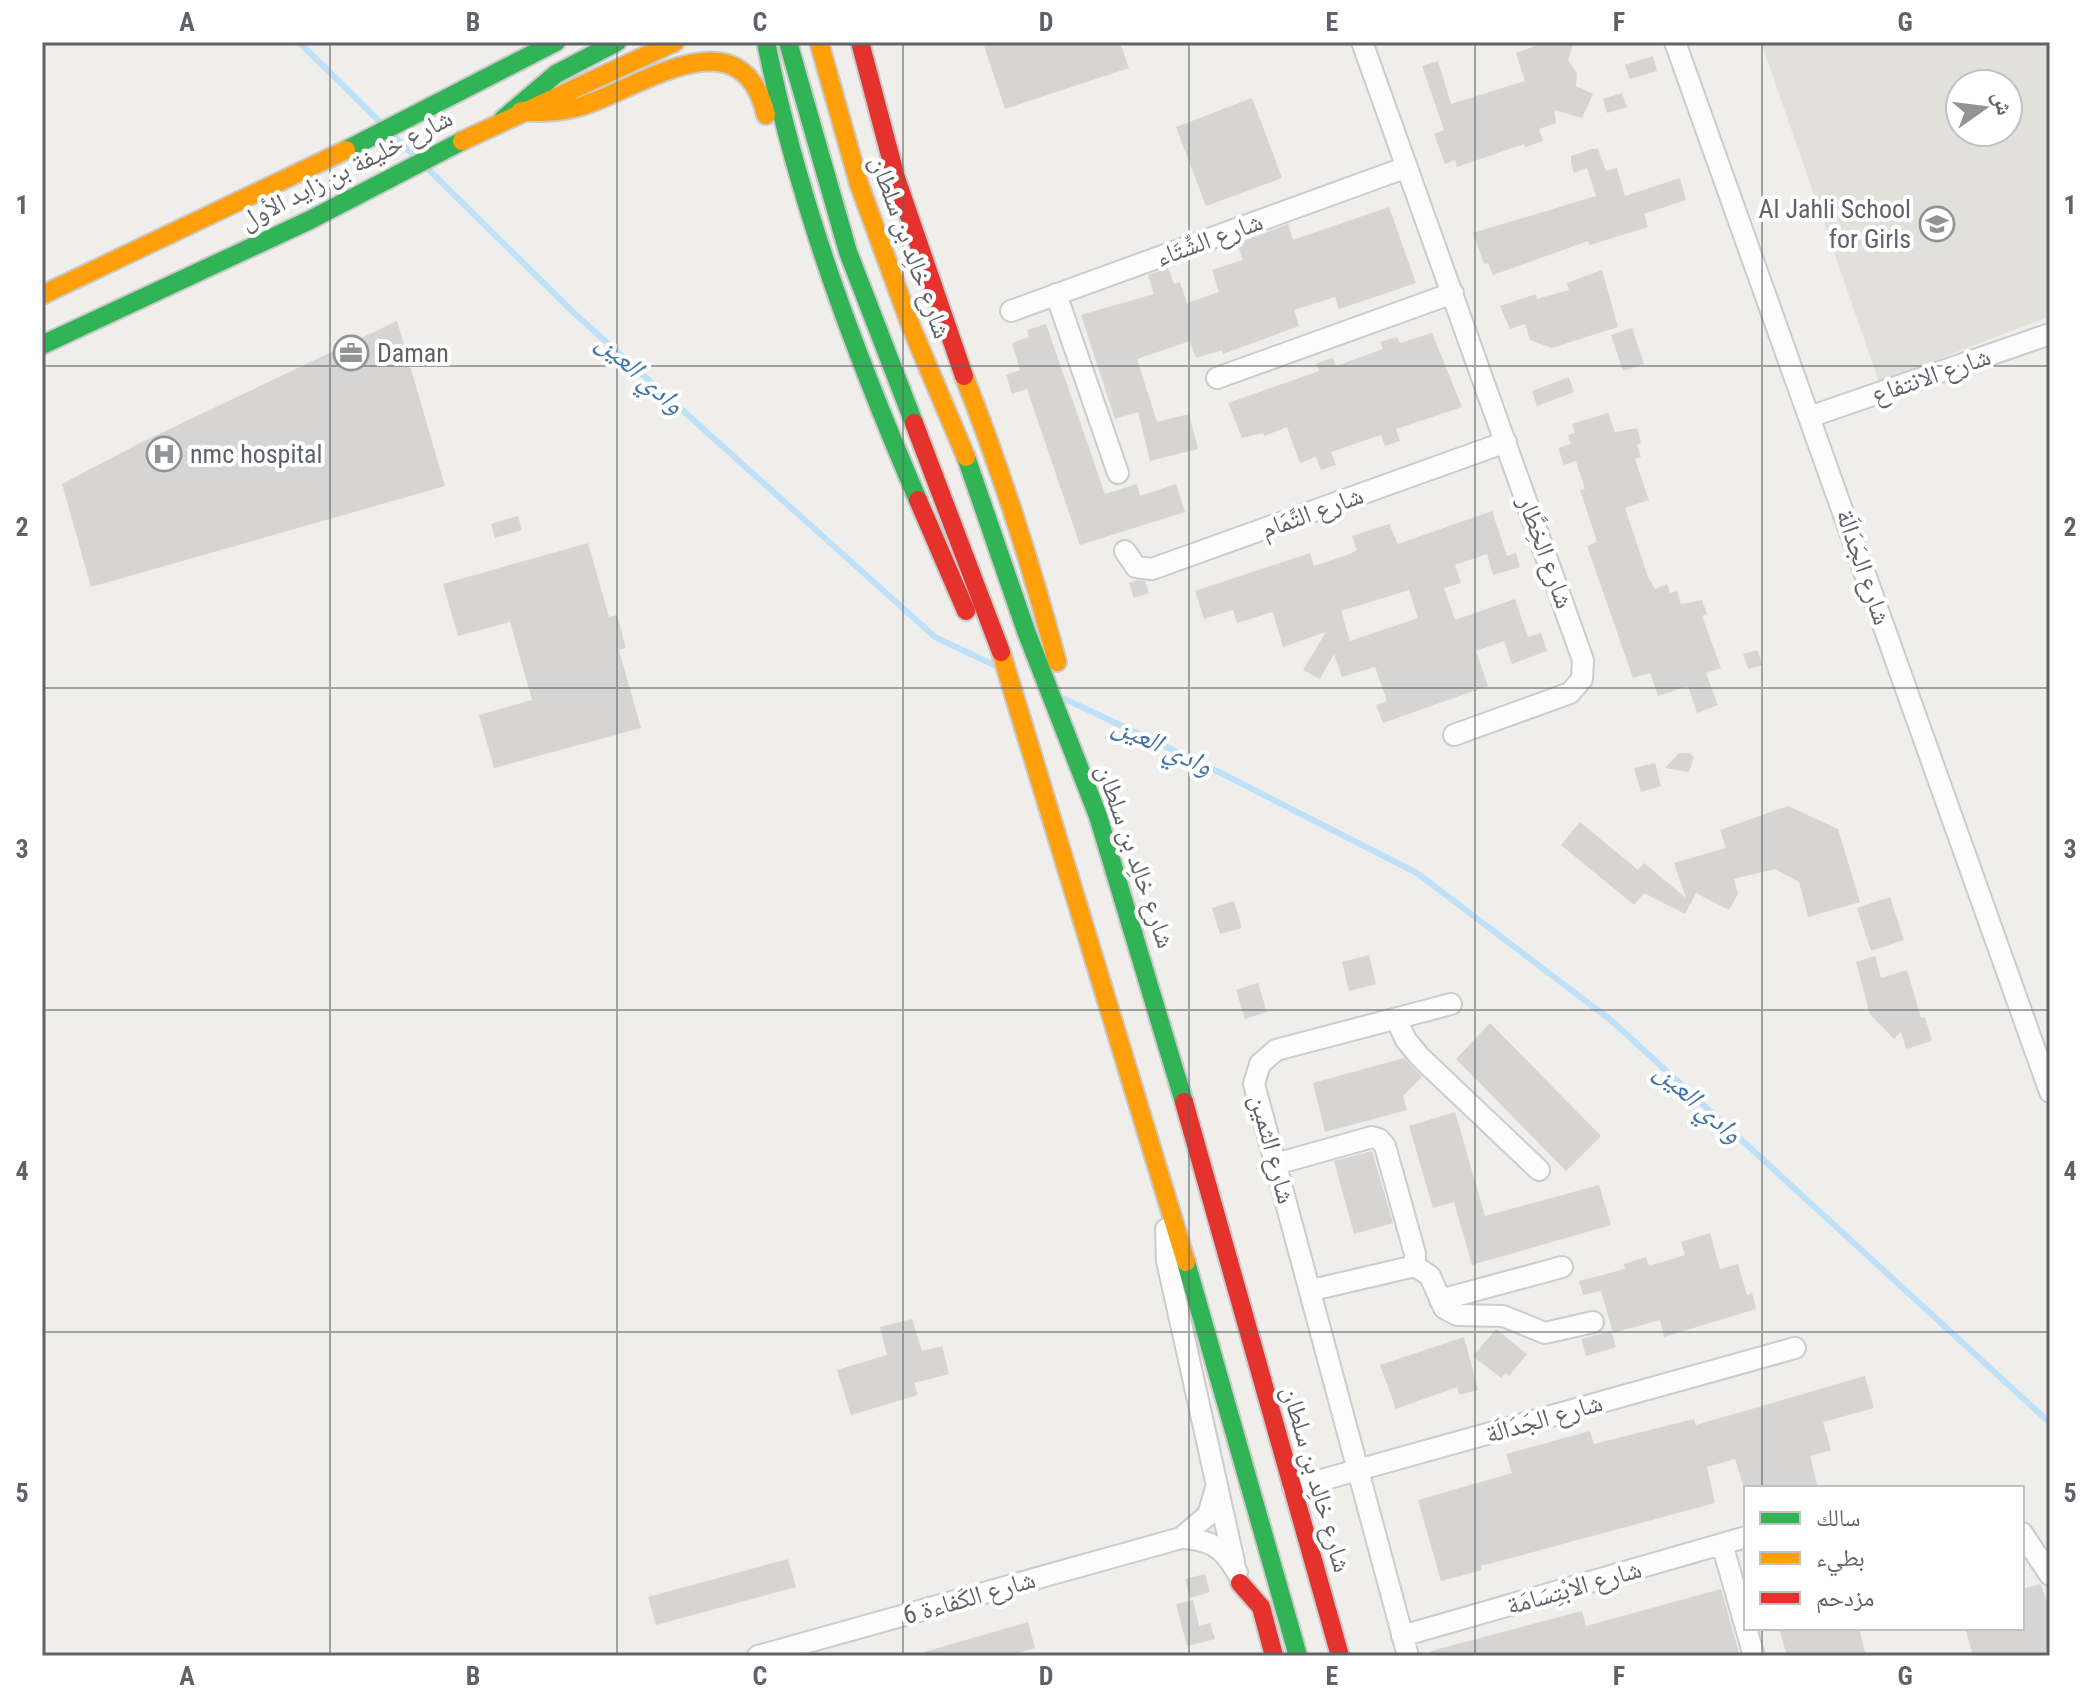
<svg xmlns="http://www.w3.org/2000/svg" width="2092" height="1698" font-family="'Roboto Condensed','Noto Naskh Arabic',sans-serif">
<rect width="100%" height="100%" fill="#efeeea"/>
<path fill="#e2e0da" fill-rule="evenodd" d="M1761 42H2050V316L1879 382ZM1960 84H2008V132H1960Z"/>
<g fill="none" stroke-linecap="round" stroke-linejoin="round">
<path stroke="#bfe0f9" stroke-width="6" d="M299 42 382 124
M393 135 416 158
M427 168 573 312 935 637 994 665
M1065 699 1219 772 1417 873 1612 1021 2050 1423"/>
</g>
<path fill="#d6d5d3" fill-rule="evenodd" d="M995 42H1120L1129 68 1005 109 984 46Z
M1545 42H1574L1568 60 1577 73 1576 86 1593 94 1582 118 1554 110 1556 123 1539 129 1543 141 1526 147 1524 144 1457 167 1455 160 1445 164 1434 134 1444 130 1422 66 1438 61 1451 104 1525 81 1516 53Z
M1653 56 1657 71 1630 79 1625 65Z
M1622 93 1627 107 1607 113 1603 99Z
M1252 98 1282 178 1206 206 1176 127Z
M1592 149H1598L1606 171 1617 168 1625 196 1680 178 1686 200 1644 214 1648 227 1590 245 1588 241 1493 275 1488 263 1484 264 1473 233 1596 196 1587 168 1574 173 1571 162V156Z
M1389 207 1416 283 1339 309 1335 297 1294 310 1299 326 1223 354 1222 350 1196 358 1190 341 1137 359 1157 422 1189 414 1198 449 1150 461 1138 412 1115 419 1081 315 1154 294 1148 275 1168 268 1174 284 1180 282 1187 303 1219 292 1212 270 1243 260 1237 243 1288 224 1293 240Z
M1602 270 1618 327 1552 348 1530 340 1525 324 1510 329 1500 306 1536 294 1537 299 1569 290 1567 283Z
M397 321 445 486 91 587 62 484 142 442Z
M1046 324 1105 494 1137 484 1140 496 1176 484 1185 512 1080 545 1027 389 1012 394 1006 375 1020 370 1012 343 1029 337 1027 330Z
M1632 328 1644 364 1623 371 1611 335Z
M1432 333 1462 407 1396 429 1400 441 1385 446 1381 435 1331 452 1336 465 1321 470 1316 457 1300 463 1287 427 1264 436 1263 433 1242 438 1228 403 1319 371 1316 364 1323 361 1333 358 1336 366 1383 349 1380 342 1397 337 1400 343Z
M1569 377 1574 392 1537 406 1532 391Z
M1608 413 1615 432 1637 428 1641 443 1637 445 1641 457 1635 459 1649 500 1625 508 1648 577 1655 589 1667 584 1670 593 1677 591 1681 604 1702 600 1707 614 1702 616 1721 668 1706 673 1718 705 1697 713 1688 686 1658 696 1650 673 1633 678 1587 546 1597 542 1580 490 1585 489 1576 461 1564 465 1558 448 1571 444 1568 435 1575 433 1572 424Z
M1492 511 1507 556 1516 553 1520 567 1493 575 1487 554 1455 565 1461 583 1444 588 1455 620 1515 599 1528 637 1541 633 1547 651 1512 664 1504 641 1476 651 1488 686 1383 723 1376 705 1387 701 1375 667 1342 677 1334 654 1320 679 1303 670 1326 632 1283 647 1273 612 1237 623 1233 610 1204 619 1195 591 1310 553 1314 566 1350 554 1357 550 1352 536 1389 524 1398 544ZM1409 590 1418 618 1350 641 1341 611Z
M518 516 522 530 495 538 491 524Z
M588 543 609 617 617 615 626 648 619 650 641 728 494 768 479 715 532 700 510 622 458 636 443 584Z
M1138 580 1145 581 1149 593 1134 598 1129 583Z
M1757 650 1763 665 1748 669 1743 654Z
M1679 753H1690L1694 757 1689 772 1665 768Z
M1655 763 1661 786 1641 792 1634 768Z
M1788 806 1838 829 1860 902 1808 917 1799 882 1775 869 1734 879 1738 894 1729 910 1696 893 1685 914 1644 893 1634 905 1561 845 1580 822 1638 870 1644 863 1686 898 1674 863 1726 848 1720 830Z
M1890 897 1904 940 1871 951 1857 908Z
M1234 901 1242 928 1220 934 1212 908Z
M1369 955 1376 984 1349 991 1342 962Z
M1875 956 1881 978 1907 970 1921 1018 1925 1017 1932 1041 1906 1049 1901 1032 1894 1039 1870 1014 1856 962Z
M1258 983 1267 1012 1245 1019 1236 990Z
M1490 1023 1601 1136 1566 1171 1456 1059Z
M1404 1058 1422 1077 1403 1096 1407 1110 1325 1132 1313 1083Z
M1455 1112 1485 1216 1599 1185 1611 1225 1472 1265 1454 1202 1433 1208 1409 1126Z
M1372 1151 1393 1223 1354 1234 1334 1161Z
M1710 1233 1720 1269 1738 1264 1747 1295 1752 1293 1756 1309 1664 1337 1660 1320 1613 1333 1601 1291 1583 1295 1579 1281 1625 1269 1624 1264 1646 1257 1649 1266 1685 1255 1681 1242Z
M912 1319 922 1351 942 1346 949 1374 914 1383 918 1395 851 1415 837 1370 887 1355 880 1327Z
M1496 1329 1527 1354 1509 1376 1505 1373 1501 1378 1473 1356Z
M1611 1331 1616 1347 1586 1356 1581 1339Z
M1464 1337 1478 1390 1459 1395 1457 1387 1396 1409 1380 1365Z
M1865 1376 1874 1408 1823 1422 1831 1450 1810 1456 1818 1488H1744L1735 1459 1707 1467 1715 1503 1481 1566 1482 1570 1441 1581 1418 1500 1512 1473 1506 1454 1590 1431 1594 1444 1694 1419 1696 1425Z
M788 1559 796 1587 656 1625 648 1597Z
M1205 1574 1210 1592 1190 1598 1185 1579Z
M2041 1584 2050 1612V1656H1973L1965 1628H2022V1589Z
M1721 1589 1740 1656H1432L1431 1651 1582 1611 1586 1626Z
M1193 1600 1199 1626 1210 1623 1215 1639 1187 1646 1176 1604Z
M1028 1622 1035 1648 1007 1656H924V1652Z
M1779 1628H1859L1866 1656H1787Z"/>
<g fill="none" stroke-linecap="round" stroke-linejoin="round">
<g stroke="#cbcccc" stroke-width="24">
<path id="street" d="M1362 42 1583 660 1582 679 1570 693 1454 735
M1675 42 2050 1092
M1056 294 1118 473
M1011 311 1407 167
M1217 378 1453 293
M1812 416 2050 334
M1125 551 1136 567 1152 569 1506 442
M1396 1019 1406 1040 1420 1057 1539 1170
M1276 1164 1372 1137 1379 1139 1385 1146 1415 1254V1266
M1166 1229 1167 1261 1234 1562
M1415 1266 1430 1276 1444 1308 1457 1315 1503 1316 1545 1333 1593 1322
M1312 1290 1415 1266
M1440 1300 1562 1267
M1293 1488 1795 1348
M2022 1533 2050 1575
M1181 1538 1208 1515 1216 1488
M1722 1544 1746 1628
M1746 1628 1754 1656
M1402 1636 1746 1537
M758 1656 1181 1538C1209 1539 1223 1547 1237 1572
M1408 1656 1254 1084 1260 1064 1276 1050 1451 1004"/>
</g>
<g stroke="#cacacb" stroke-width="22">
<path id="fast" d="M766 42C798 202 854 351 918 500
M788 42 848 252 914 423
M503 119 556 74 617 42
M346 150 556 42
M42 345 310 220 462 141
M966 457 1026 631 1098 816 1184 1102
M1186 1262 1298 1656"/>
</g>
<g stroke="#cacacb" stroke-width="22">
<path id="slow" d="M819 42 859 184 912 329 966 457
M521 111C541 113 563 112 582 106 644 86 741 12 766 115
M462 141 675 42
M42 295 346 150
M964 376C1001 470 1031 564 1057 662
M1001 652 1186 1262"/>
</g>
<g stroke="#cacacb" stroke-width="22">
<path id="jam" d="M860 42 896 178 964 376
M914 423 1001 652
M918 500 966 611
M1184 1102 1340 1656
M1240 1583 1261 1607 1274 1656"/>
</g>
<use href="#street" stroke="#fdfcfc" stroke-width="20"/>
<use href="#fast" stroke="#30b455" stroke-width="18"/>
<use href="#slow" stroke="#ff9f0a" stroke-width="18"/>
<use href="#jam" stroke="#e5322d" stroke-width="18"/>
</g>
<path fill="none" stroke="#5f6368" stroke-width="2" stroke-opacity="0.55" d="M330 42V1656M617 42V1656M903 42V1656M1189 42V1656M1475 42V1656M1762 42V1488M42 366H2050M42 688H2050M42 1010H2050M42 1332H2050M1762 1628V1656"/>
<defs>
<g id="school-ring" transform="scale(1.8)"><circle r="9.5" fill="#fff" stroke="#919496" stroke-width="1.5"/><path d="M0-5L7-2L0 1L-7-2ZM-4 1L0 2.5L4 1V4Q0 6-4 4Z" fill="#919496"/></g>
<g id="office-ring" transform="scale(1.8)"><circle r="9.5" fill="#fff" stroke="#919496" stroke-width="1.5"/><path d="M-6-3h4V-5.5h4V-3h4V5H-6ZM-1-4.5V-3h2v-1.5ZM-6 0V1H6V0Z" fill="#919496"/></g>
<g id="hospital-ring" transform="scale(1.8)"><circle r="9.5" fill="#fff" stroke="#919496" stroke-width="1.5"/><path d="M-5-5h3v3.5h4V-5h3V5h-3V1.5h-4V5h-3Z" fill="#919496"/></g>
</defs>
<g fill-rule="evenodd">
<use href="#school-ring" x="1937" y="224"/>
<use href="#office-ring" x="351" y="353"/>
<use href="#hospital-ring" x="164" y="454"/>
</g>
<g text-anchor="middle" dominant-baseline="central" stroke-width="8" stroke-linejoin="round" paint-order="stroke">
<g font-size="26" fill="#5f6368" stroke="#fff">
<text transform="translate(346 169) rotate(-27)">شارع خليفة بن زايد الأول</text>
<text transform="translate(1209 239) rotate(-20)">شارع الشِّتَاء</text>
<text transform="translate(911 247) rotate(70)">شارع خالِد بن سلطان</text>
<text transform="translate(1931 375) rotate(-19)">شارع الانتفاع</text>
<text transform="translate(1312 512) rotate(-20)">شارع التَّمَام</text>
<text transform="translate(1546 552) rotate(70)">شارع الخِطَّار</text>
<text transform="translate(1864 567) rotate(71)">شارع الجَدَالَة</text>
<text transform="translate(1136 856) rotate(71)">شارع خالِد بن سلطان</text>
<text transform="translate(1273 1149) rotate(75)">شارع الثمين</text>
<text transform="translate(1544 1418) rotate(-16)">شارع الجَدَالَة</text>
<text transform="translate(1317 1479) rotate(74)">شارع خالِد بن سلطان</text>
<text transform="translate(1574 1587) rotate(-16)">شارع الابْتِسَامَة</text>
<text transform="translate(969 1597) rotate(-16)">شارع الكَفاءة 6</text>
</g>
<g font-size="26" fill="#5f6368" stroke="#fff" text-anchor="start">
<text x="1911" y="209" text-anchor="end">Al Jahli School<tspan x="1911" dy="30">for Girls</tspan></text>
<text x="377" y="353">Daman</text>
<text x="190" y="454">nmc hospital</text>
</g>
<g font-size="28" font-style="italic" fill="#4174aa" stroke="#fff">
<text transform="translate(641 373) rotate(42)">وادي العين</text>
<text transform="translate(1163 745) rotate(25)">وادي العين</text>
<text transform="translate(1699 1102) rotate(42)">وادي العين</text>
</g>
</g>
<rect width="2092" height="1698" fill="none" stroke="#ffffff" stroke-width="88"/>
<rect x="1744" y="1486" width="280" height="144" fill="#ffffff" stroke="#bfc1c3" stroke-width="2"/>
<rect x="1760" y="1512" width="40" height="12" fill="#30b455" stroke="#bfc1c3" stroke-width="2"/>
<text x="1816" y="1526" font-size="24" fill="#5f6368">سالك</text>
<rect x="1760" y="1552" width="40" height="12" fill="#ff9f0a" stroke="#bfc1c3" stroke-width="2"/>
<text x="1816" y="1566" font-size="24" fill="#5f6368">بطيء</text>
<rect x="1760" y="1592" width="40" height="12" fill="#e5322d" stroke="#bfc1c3" stroke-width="2"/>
<text x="1816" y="1606" font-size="24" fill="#5f6368">مزدحم</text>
<g transform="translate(1984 108) rotate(76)"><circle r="38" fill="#ffffff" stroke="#bfc1c3" stroke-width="2"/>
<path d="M0-6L14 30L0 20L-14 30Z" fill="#919496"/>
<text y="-12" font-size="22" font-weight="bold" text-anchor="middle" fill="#5f6368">ش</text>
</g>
<rect x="44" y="44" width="2004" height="1610" fill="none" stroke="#5f6368" stroke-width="3"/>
<g font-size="26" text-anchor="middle" font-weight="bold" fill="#5f6368">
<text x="187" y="31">A</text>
<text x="473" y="31">B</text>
<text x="760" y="31">C</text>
<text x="1046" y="31">D</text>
<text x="1332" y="31">E</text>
<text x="1619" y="31">F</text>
<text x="1905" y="31">G</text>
<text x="22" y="214">1</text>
<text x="2070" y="214">1</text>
<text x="22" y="536">2</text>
<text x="2070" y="536">2</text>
<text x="22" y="858">3</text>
<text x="2070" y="858">3</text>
<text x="22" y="1180">4</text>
<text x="2070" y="1180">4</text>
<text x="22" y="1502">5</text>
<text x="2070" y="1502">5</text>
<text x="187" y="1685">A</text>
<text x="473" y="1685">B</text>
<text x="760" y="1685">C</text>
<text x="1046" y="1685">D</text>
<text x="1332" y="1685">E</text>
<text x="1619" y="1685">F</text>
<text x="1905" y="1685">G</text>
</g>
</svg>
